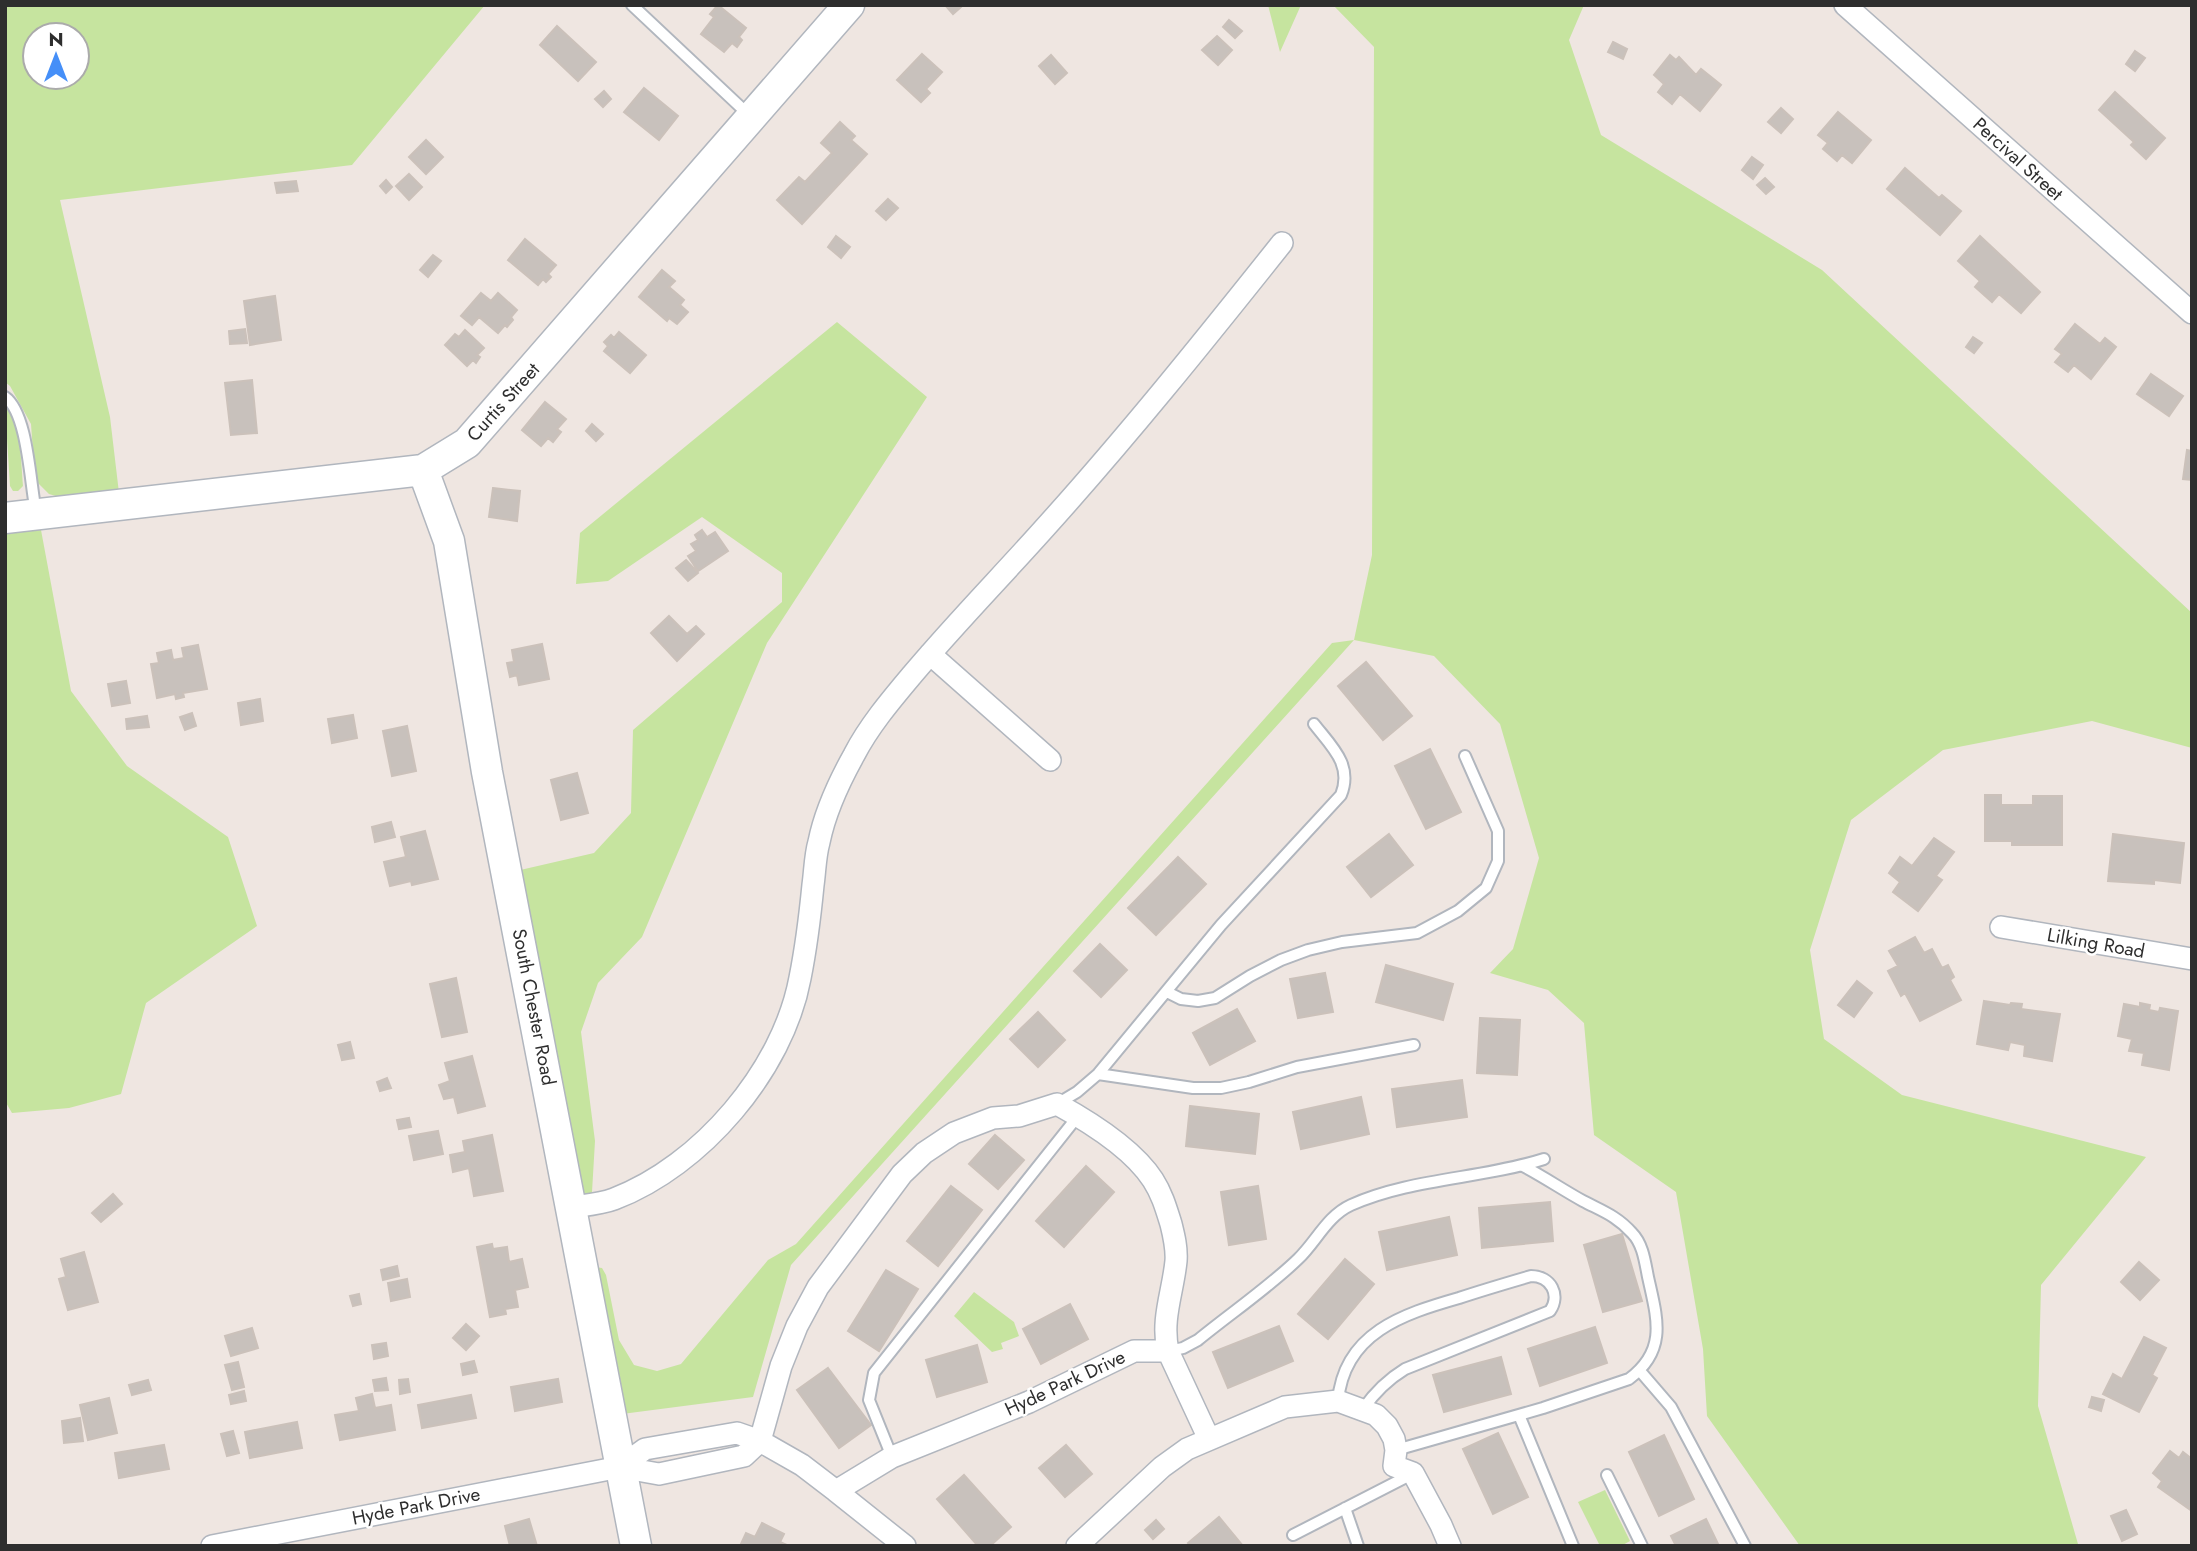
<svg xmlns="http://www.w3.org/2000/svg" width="2197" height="1551" font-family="Jost,sans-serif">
<rect width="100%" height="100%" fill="#efe6e1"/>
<path fill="#c6e49f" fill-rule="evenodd" d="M5 5H485L352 165 60 200 110 417 119 493 66 499 49 494 35 480 31 424 10 386 5 382ZM35 35H77V77H35Z
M1268 5H1301L1280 52Z
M1330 5H1584L1569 40 1601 135 1822 270 2192 613V748L2092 721 1943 750 1851 820 1810 950 1824 1039 1902 1095 2146 1157 2041 1285 2038 1406 2078 1544 2081 1546H1800L1707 1416 1703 1349 1676 1192 1594 1135 1584 1023 1548 990 1490 973 1513 949 1539 858 1500 724 1434 656 1354 640 791 1265 753 1397 622 1414 594 1267 602 1268 606 1275 619 1340 634 1365 657 1371 681 1364 768 1260 796 1244 1332 643 1354 640 1372 555 1374 47 1334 6Z
M837 322 927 397 767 643 642 937 598 983 581 1032 595 1141 591 1209 582 1217 516 871 594 853 631 813 633 730 782 602V573L702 517 608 581 576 584 580 533Z
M5 407H8C21 430 21 460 23 486L18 491H13L10 486Z
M41 530 71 691 127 766 228 837 257 926 146 1003 121 1094 69 1108 12 1113 5 1101V533Z
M974 1292 1014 1322 1019 1336 1001 1343 1003 1349 992 1352 954 1316Z
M1605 1490 1630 1541 1621 1546H1600L1578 1502Z"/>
<path fill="#c8c1bc" stroke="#cbc1ba" stroke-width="2" d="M718 5 746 28 739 37 742 40 737 47 732 43 724 52 701 34 714 17 710 14Z
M945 5H960L961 7 953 14Z
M1229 20 1242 31 1235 38 1223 27Z
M557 26 596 62 578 81 540 45Z
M1217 36 1232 50 1218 65 1202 50Z
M1613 42 1627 49 1623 59 1608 52Z
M2135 51 2145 58 2135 71 2126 64Z
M922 54 942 72 926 89 930 93 921 102 897 80Z
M1051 55 1067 73 1055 84 1039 66Z
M1670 55 1676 60 1679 57 1696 75 1701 69 1721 85 1700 111 1680 94 1672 104 1658 92 1664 84 1654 75Z
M644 88 678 116 659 140 624 112Z
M604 91 611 99 603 107 595 99Z
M2115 92 2165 138 2146 159 2131 145 2134 142 2099 110Z
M1781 108 1793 119 1781 133 1768 122Z
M1838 112 1871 140 1852 163 1842 155 1837 161 1823 149 1828 143 1818 135Z
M840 122 855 136 851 140 867 154 802 224 777 200 799 177 805 182 832 153 821 143Z
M426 140 443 157 426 174 409 157Z
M1752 157 1763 165 1753 179 1742 170Z
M1905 168 1939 198 1942 195 1961 211 1940 235 1887 189Z
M409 174 422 187 409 200 396 186Z
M1765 178 1774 187 1766 194 1757 185Z
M386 180 392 187 386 193 380 186Z
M296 181 298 191 277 193 275 183Z
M888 199 898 208 886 220 876 211Z
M836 236 850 247 841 258 828 247Z
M1980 236 2040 292 2021 313 1999 294 1992 302 1975 287 1980 281 1958 261Z
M525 239 556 265 548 274 551 277 546 282 543 279 538 285 508 260Z
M433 255 441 261 428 277 420 270Z
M662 270 675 281 669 287 684 300 680 305 688 312 677 324 669 318 667 321 639 297Z
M481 293 491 301 498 293 517 310 511 317 513 320 507 327 505 325 498 333 479 317 472 325 461 316Z
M275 296 281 340 250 345 244 301Z
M2075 324 2100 344 2105 338 2116 347 2091 379 2074 365 2068 372 2055 362 2062 354 2055 349Z
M245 329 247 343 230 344 229 331Z
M465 330 484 348 477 355 480 357 476 363 473 360 467 366 445 345 455 334 459 337Z
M619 332 646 355 630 373 604 351 608 346 604 342 611 335 614 338Z
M1973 337 1982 343 1974 353 1966 347Z
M2151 374 2183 396 2169 416 2137 394Z
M252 380 257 433 231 435 225 383Z
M545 402 566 419 557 429 561 432 553 442 548 438 541 446 522 430Z
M592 424 603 434 596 441 586 431Z
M2187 450 2192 451V480L2183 479Z
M493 488 520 491 517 521 489 517Z
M702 530 707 537 715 532 728 551 698 571 688 556 696 551 691 544 698 540 695 535Z
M686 560 698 573 688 581 676 568Z
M669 616 687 634 696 626 704 634 677 661 651 633Z
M542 644 549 679 519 685 517 675 510 677 507 663 514 662 512 650Z
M198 645 207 689 183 693 184 697 176 699 175 694 157 698 151 664 159 663 157 653 171 650 173 660 184 658 182 648Z
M1366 662 1412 716 1383 740 1338 686Z
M126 681 130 703 112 706 108 684Z
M260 699 263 721 241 725 238 703Z
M192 713 196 726 185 730 180 717Z
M353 715 357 738 332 743 328 719Z
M147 716 149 727 127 729 126 719Z
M407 726 416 771 392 776 383 731Z
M1430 749 1461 812 1426 829 1395 766Z
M577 773 588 813 561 820 551 780Z
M1985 795H2001V805H2033V796H2062V845H2012V841H1985Z
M391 822 395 837 375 842 372 827Z
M425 831 438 879 412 885 411 881 390 886 384 862 406 857 401 837Z
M1389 834 1413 865 1371 897 1347 867Z
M2113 834 2184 843 2180 883 2154 880V884L2108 881Z
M1934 838 1954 852 1936 876 1942 880 1918 911 1893 892 1900 882 1889 873 1900 857 1912 866Z
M1178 857 1206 884 1156 935 1128 908Z
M1915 937 1924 953 1932 949 1942 968 1948 965 1954 977 1950 980 1961 1000 1920 1021 1905 993 1901 996 1888 971 1898 966 1889 951Z
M1100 944 1127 970 1101 997 1074 971Z
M1386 965 1453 984 1443 1020 1376 1002Z
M1325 973 1333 1012 1298 1018 1290 979Z
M456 978 467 1032 442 1037 430 984Z
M1857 981 1872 993 1854 1017 1838 1005Z
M1984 1001 2010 1005 2011 1003 2022 1004 2021 1009 2060 1014 2052 1061 2024 1056 2025 1045 2010 1042 2008 1050 1977 1044Z
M2140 1003 2150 1005 2149 1010 2159 1012 2160 1008 2178 1011 2169 1070 2142 1065 2144 1053 2129 1051 2132 1039 2118 1036 2124 1004 2140 1007Z
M1237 1009 1255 1041 1210 1065 1193 1033Z
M1038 1012 1065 1040 1038 1067 1010 1039Z
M1480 1018 1520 1020 1517 1075 1477 1073Z
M350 1042 354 1058 342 1060 338 1045Z
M472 1056 485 1106 458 1113 454 1097 444 1099 439 1085 450 1081 445 1063Z
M387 1078 391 1088 380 1091 377 1082Z
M1462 1080 1467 1117 1397 1127 1392 1089Z
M1361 1097 1369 1134 1301 1149 1293 1112Z
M1190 1106 1259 1114 1255 1154 1186 1146Z
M409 1118 411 1127 399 1129 397 1120Z
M438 1131 443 1154 414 1160 409 1136Z
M492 1135 503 1191 474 1196 469 1168 453 1172 450 1155 465 1152 463 1141Z
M995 1135 1024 1160 998 1189 969 1164Z
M1086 1166 1114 1192 1064 1247 1036 1221Z
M951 1186 982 1210 938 1266 907 1241Z
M1258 1186 1266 1239 1229 1245 1221 1192Z
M113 1194 122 1204 101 1222 92 1213Z
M1550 1202 1553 1241 1482 1248 1479 1208Z
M1449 1217 1457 1255 1387 1270 1379 1232Z
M1622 1234 1642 1301 1603 1312 1584 1245Z
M492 1244 493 1249 507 1247 509 1262 522 1259 528 1287 515 1290 518 1307 505 1309 506 1314 490 1317 477 1247Z
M84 1252 98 1302 68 1310 59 1279 66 1277 61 1259Z
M1345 1259 1374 1284 1328 1339 1298 1314Z
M2139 1262 2159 1280 2140 1300 2121 1282Z
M397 1266 399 1276 383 1280 381 1270Z
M886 1270 918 1289 879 1351 848 1331Z
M407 1279 410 1297 391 1301 388 1283Z
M359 1294 361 1304 353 1306 350 1296Z
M1070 1304 1088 1339 1041 1364 1023 1329Z
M466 1324 479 1336 466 1350 453 1338Z
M1279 1326 1293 1361 1228 1388 1213 1352Z
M1595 1327 1607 1363 1540 1386 1528 1349Z
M252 1328 258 1348 231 1356 225 1336Z
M2144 1337 2166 1348 2152 1375 2157 1378 2139 1412 2103 1394 2113 1374 2122 1379Z
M386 1343 388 1356 374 1359 372 1345Z
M977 1345 987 1382 937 1397 926 1360Z
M1501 1357 1511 1394 1444 1412 1433 1375Z
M474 1361 477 1372 463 1375 461 1364Z
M238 1362 244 1387 232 1390 225 1365Z
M828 1368 871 1425 839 1448 797 1390Z
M386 1378 388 1390 375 1391 373 1380Z
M408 1379 410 1392 400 1394 399 1380Z
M558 1379 562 1402 515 1411 511 1387Z
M148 1380 151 1390 132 1395 129 1385Z
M244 1391 246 1401 231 1404 229 1395Z
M372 1394 375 1408 391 1405 395 1430 340 1440 335 1415 359 1411 356 1398Z
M471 1395 476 1418 422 1428 418 1405Z
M2092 1397 2104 1400 2101 1411 2089 1407Z
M109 1398 117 1433 88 1440 80 1405Z
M80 1418 83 1441 64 1443 62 1421Z
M297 1422 302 1448 250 1458 245 1432Z
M233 1431 239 1453 227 1456 221 1434Z
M1498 1433 1528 1497 1493 1514 1463 1449Z
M1664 1435 1694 1499 1659 1516 1629 1452Z
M164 1445 169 1469 119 1478 115 1453Z
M1066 1445 1092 1474 1065 1497 1039 1468Z
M2170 1451 2179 1458 2183 1452 2192 1459V1511L2158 1487 2162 1481 2153 1473Z
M964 1475 1011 1527 990 1546H978L937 1499Z
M2126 1510 2137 1534 2122 1541 2111 1516Z
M1219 1517 1243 1546H1191L1188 1543Z
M529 1519 537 1546H510L505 1526Z
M1706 1519 1719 1546H1676L1671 1536Z
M1156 1520 1164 1529 1153 1539 1145 1530Z
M762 1523 784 1534 780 1542 789 1546H740L746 1533 755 1537Z"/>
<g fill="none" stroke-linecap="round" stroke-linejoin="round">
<g stroke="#b1b6be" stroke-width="14">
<path id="lane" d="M632 5 750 116
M5 397C28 413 30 484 36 512
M1167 992 1181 999 1198 1001 1215 998 1250 976 1281 960 1308 950 1342 942 1417 933 1458 911 1486 888 1498 861V831L1465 756
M1098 1074 1193 1088H1221L1249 1082 1297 1067 1414 1045
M1057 1104 1077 1092 1098 1074 1221 925 1341 795C1353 765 1332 747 1314 724
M1168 1351 1183 1348 1198 1340C1231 1313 1268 1288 1298 1259 1316 1242 1327 1216 1351 1205 1411 1178 1482 1179 1544 1159
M1640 1371 1671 1407 1745 1546
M1338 1401C1344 1333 1403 1314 1459 1298 1483 1290 1507 1283 1531 1276 1551 1276 1561 1295 1550 1311L1405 1369C1387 1380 1375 1392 1363 1409
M1519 1415 1573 1546
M1396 1450 1543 1408 1629 1379C1668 1350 1657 1318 1648 1277 1645 1262 1643 1244 1632 1233 1617 1216 1602 1211 1583 1201 1563 1190 1544 1177 1523 1166
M892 1457 869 1400 874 1373 1078 1116
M1607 1475 1642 1546
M1345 1508 1358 1546
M1293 1535 1412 1474"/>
</g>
<g stroke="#b1b6be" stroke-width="24">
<path id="street" d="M1845 5 2192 313
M930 654 1050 760
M2001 927 2192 959
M572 1207C586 1205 601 1204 614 1199 701 1166 783 1070 800 978 806 948 810 916 813 885 815 871 815 856 819 842 825 812 839 782 854 755 869 726 891 700 912 675 954 625 999 579 1042 531 1126 438 1204 341 1282 243
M620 1467 645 1449 737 1433 760 1441 802 1465 836 1491 892 1457 1029 1402 1134 1351H1168
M836 1491 905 1546
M212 1546 620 1467 659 1474 744 1456 760 1441 781 1366 797 1326 818 1287 902 1174 924 1153 954 1133 993 1118 1019 1116 1057 1104C1088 1121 1133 1149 1153 1180 1162 1194 1166 1208 1171 1224 1174 1236 1177 1248 1176 1261 1173 1292 1161 1319 1168 1351L1209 1439
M1077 1546 1162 1467 1187 1449 1285 1407 1338 1401 1376 1415 1387 1426 1394 1439 1396 1450 1394 1466 1413 1473 1441 1525 1450 1546"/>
</g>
<g stroke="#b1b6be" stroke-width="33">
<path id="secondary" d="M423 470 449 541 487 772 636 1546
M5 518 423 470 467 443 849 5"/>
</g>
<use href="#lane" stroke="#fff" stroke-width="10"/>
<use href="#street" stroke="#fff" stroke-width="21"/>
<use href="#secondary" stroke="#fff" stroke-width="30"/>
</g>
<g text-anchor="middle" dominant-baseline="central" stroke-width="5" stroke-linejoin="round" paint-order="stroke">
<g font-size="19" fill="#2e2e2e" stroke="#fff">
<text transform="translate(2018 159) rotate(42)">Percival Street</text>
<text transform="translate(503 402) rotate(-48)">Curtis Street</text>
<text transform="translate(2096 943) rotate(10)">Lilking Road</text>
<text transform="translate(534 1007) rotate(79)">South Chester Road</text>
<text transform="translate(1065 1383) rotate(-25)">Hyde Park Drive</text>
<text transform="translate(416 1506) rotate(-11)">Hyde Park Drive</text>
</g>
</g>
<rect width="2197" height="1551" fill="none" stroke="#2e2e2e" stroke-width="14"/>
<g transform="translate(56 56)"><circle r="33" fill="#ffffff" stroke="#ababab" stroke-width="2"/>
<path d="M0-5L12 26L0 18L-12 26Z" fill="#458ff8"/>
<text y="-10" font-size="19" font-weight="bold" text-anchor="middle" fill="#2e2e2e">N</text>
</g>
</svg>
